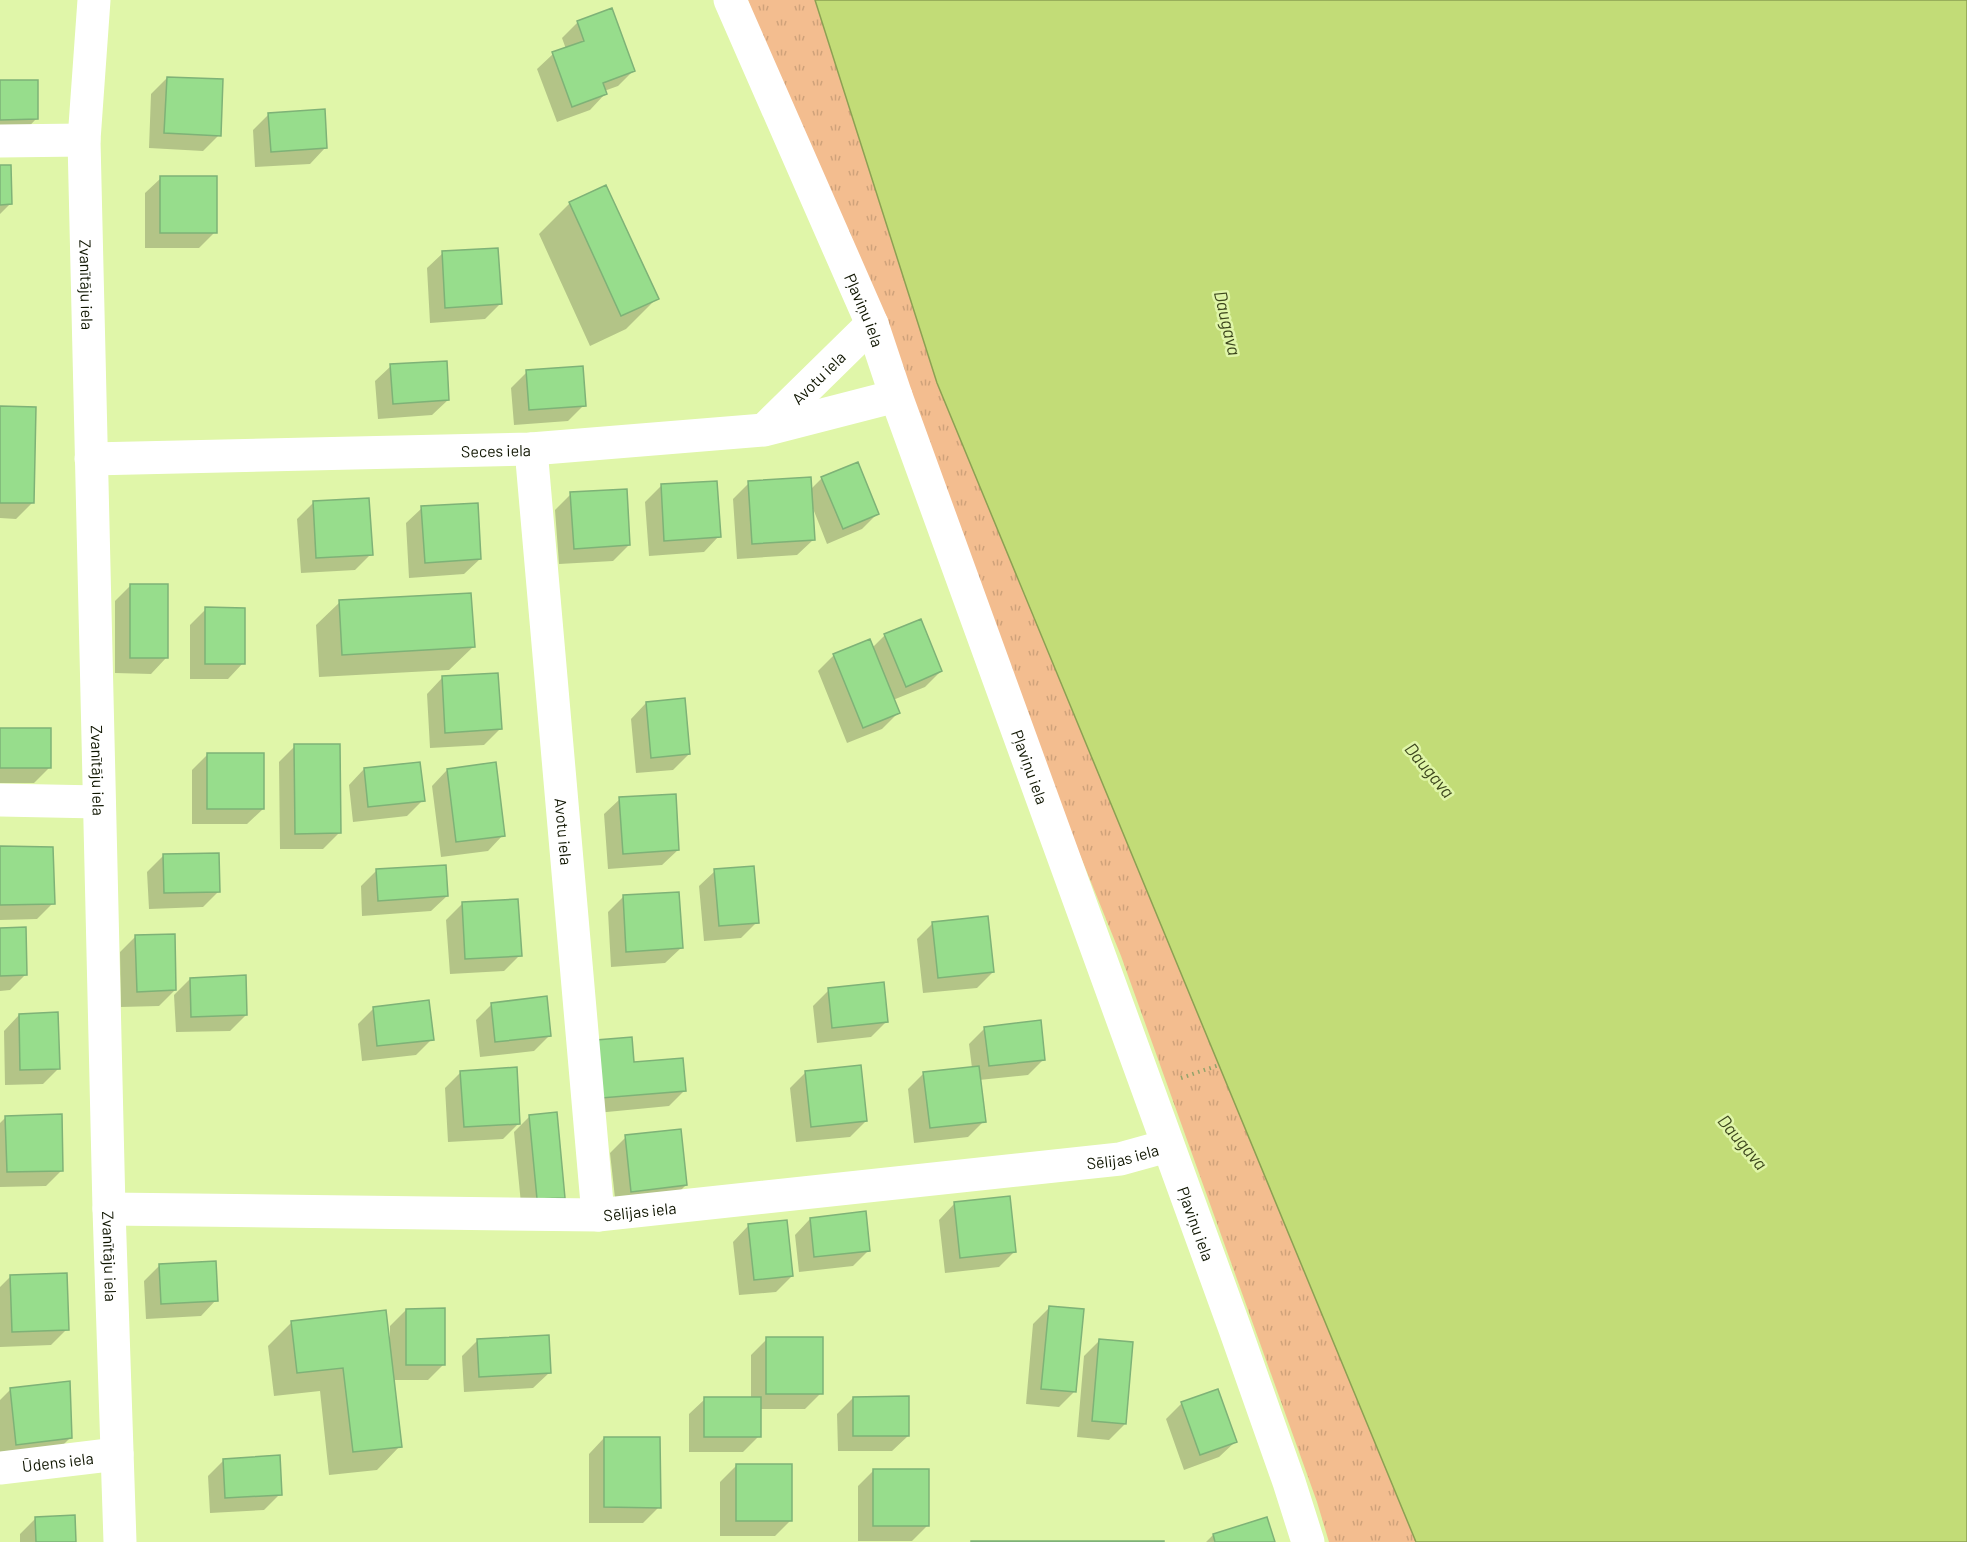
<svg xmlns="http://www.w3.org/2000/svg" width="1967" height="1542" font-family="Barlow,sans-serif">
<defs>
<pattern id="grass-tufts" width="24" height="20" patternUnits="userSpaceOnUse" patternTransform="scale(1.5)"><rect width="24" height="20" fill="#f3bd8f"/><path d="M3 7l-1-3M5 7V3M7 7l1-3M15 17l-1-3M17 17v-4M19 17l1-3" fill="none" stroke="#cfa27a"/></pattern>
</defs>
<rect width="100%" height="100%" fill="#e0f6a9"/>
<path fill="url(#grass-tufts)" d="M748 0H815L937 383 1416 1542H1329L1317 1502 1121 956 961 562 775 75Z"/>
<path fill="#c2dc77" stroke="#8ca053" stroke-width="1.5" d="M815 0H1967V1542H1416L937 383Z"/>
<path fill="#0003" d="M578 22 633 71 618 86 604 91 605 94 590 110 557 122 537 69 553 54 566 49 562 38Z
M167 78 219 135 203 151 149 148 151 94Z
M0 82 36 119 21 135H0Z
M269 114 325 148 310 164 255 167 253 130Z
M0 167 10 204 0 214Z
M161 178 215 232 199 248H145V193Z
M570 203 657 298 626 329 590 346 539 234Z
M443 253 500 304 485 319 430 323 427 268Z
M391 366 448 400 432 415 378 419 375 381Z
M527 372 584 405 568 421 514 425 511 388Z
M0 407 32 503 16 519 0 518Z
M822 478 878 513 862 529 827 544 812 506 813 540 797 555 737 559 733 499 749 483 810 490Z
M661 486 719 536 704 552 649 556 645 502Z
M571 494 629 545 613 561 559 564 555 510Z
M313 503 371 554 355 570 301 573 297 519Z
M422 508 480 559 464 574 409 578 406 523Z
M131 585 166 658 151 674 115 673V601Z
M340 602 473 647 449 670 319 677 316 625Z
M206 609 243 663 228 679H190V625Z
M885 635 941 671 925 687 893 700 898 713 882 729 847 743 818 671 834 655 872 648Z
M442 678 500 729 484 745 430 748 427 694Z
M646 703 689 754 673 770 636 773 631 719Z
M0 730 50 767 34 783H0Z
M295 746 339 833 323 849H280L279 762Z
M208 754 263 809 247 824H192V770Z
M364 769 423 800 407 816 353 822 349 785Z
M447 770 503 835 488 851 441 857 432 786Z
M620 799 678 850 662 865 608 869 604 814Z
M0 848 53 903 37 919 0 920Z
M163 856 219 891 203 907 149 909 147 872Z
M376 871 447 896 431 911 362 916 361 886Z
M715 871 757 922 741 938 704 941 699 886Z
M623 897 681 948 665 963 611 967 608 912Z
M462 904 520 955 504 971 450 974 446 920Z
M933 923 993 972 977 988 923 993 917 939Z
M0 930 25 975 10 990 0 991Z
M135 937 175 990 159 1006 121 1007 120 952Z
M190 979 246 1015 230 1031 176 1032 174 995Z
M829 990 887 1021 871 1037 817 1043 813 1006Z
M492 1004 550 1035 534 1051 480 1057 476 1020Z
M374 1008 432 1039 416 1055 362 1061 358 1024Z
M19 1015 59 1068 43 1084 5 1085 4 1031Z
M985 1028 1044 1059 1028 1075 979 1080 984 1121 968 1137 914 1143 908 1089 924 1073 972 1068 969 1044Z
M633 1064 685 1090 669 1106 586 1114Z
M461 1072 519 1123 503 1139 448 1142 445 1088Z
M806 1072 866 1121 850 1137 796 1142 790 1088Z
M530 1116 563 1197 522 1214 514 1132Z
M6 1117 62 1170 46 1186 0 1187V1123Z
M626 1137 686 1185 670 1201 616 1207 610 1153Z
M954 1204 1015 1251 999 1267 945 1273 939 1220Z
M810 1219 869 1250 853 1266 799 1272 795 1235Z
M748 1226 792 1276 776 1292 739 1295 733 1242Z
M160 1265 216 1300 201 1316 146 1319 144 1281Z
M11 1276 67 1329 51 1345 0 1347V1287Z
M1049 1308 1075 1391 1059 1407 1026 1404 1033 1324Z
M406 1310 444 1364 428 1380H393L400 1446 377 1470 329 1475 320 1391 274 1396 268 1346 292 1322 390 1341V1326Z
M767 1339 821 1393 805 1409H759V1436L743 1452H689V1414L705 1399H751V1355Z
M478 1340 549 1373 533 1388 464 1392 462 1356Z
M1099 1341 1125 1424 1109 1440 1077 1437 1084 1356Z
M10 1390 70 1438 54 1454 0 1456V1400Z
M853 1398 908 1436 892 1451H838L837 1414Z
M1182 1403 1235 1442 1219 1457 1184 1470 1166 1419Z
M604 1438 659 1507 643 1523H589V1454Z
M224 1460 280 1494 264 1510 210 1513 208 1476Z
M736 1466 791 1520 775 1536H720V1482Z
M873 1471 928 1525 912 1541H858V1486Z
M36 1518 74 1542H20V1534Z
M1213 1535 1273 1542H1206Z"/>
<path fill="#97dd8c" stroke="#7eb277" stroke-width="1.5" d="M612 8 635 71 603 83 607 94 572 107 552 52 584 41 577 21Z
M167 77 223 79 221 136 164 133Z
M0 80H38V119L0 120Z
M325 109 327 148 271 152 268 113Z
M0 165H11L12 204 0 205Z
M160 176H217V233H160Z
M606 185 659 299 621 316 569 202Z
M498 248 502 304 445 308 442 251Z
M447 361 449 400 393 404 390 364Z
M583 366 586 406 529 410 526 370Z
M0 406 36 407 34 503H0Z
M858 462 879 514 843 529 821 477Z
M811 477 815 540 752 544 748 481Z
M717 481 721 537 664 541 661 484Z
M627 489 630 545 574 549 570 492Z
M369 498 373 555 316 558 313 501Z
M478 503 481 559 425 563 421 506Z
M130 584H168V658H130Z
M471 593 475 647 342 655 339 600Z
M205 607 245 608V664H205Z
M921 619 942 671 906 687 884 634Z
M870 639 900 713 863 728 833 654Z
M498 673 502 729 445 733 442 676Z
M685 698 690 754 651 758 646 702Z
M0 728H51V768H0Z
M294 744H340L341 833 295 834Z
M207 753H264V809H207Z
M420 762 425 801 368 807 364 768Z
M496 762 505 836 456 842 447 769Z
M676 794 679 850 623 854 619 797Z
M0 846 53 847 55 904 0 905Z
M219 853 220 892 164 893 163 854Z
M446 865 448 896 378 901 376 869Z
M754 866 759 923 719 926 714 869Z
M679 892 683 948 626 952 623 895Z
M518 899 522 956 465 959 462 902Z
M988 916 994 972 938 978 932 922Z
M26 927 27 975 0 976V928Z
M175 934 176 990 137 992 135 935Z
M246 975 247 1015 191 1017 190 978Z
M884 982 888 1022 832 1028 828 988Z
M547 996 551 1036 495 1042 491 1003Z
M429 1000 434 1040 377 1046 373 1007Z
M58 1012 60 1069 20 1070 19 1014Z
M1041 1020 1045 1060 989 1066 984 1027Z
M632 1037 634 1062 683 1058 686 1091 601 1098 596 1040Z
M861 1065 867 1121 811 1127 805 1071Z
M979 1066 986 1122 930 1128 923 1072Z
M517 1067 520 1124 464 1127 460 1071Z
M557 1112 565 1198 537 1199 529 1115Z
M62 1114 63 1171 7 1172 5 1116Z
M681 1129 687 1185 631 1192 625 1135Z
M1010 1196 1016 1252 960 1258 954 1202Z
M866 1211 870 1251 814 1257 810 1218Z
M787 1220 793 1276 754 1280 748 1224Z
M216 1261 218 1301 161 1304 159 1264Z
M67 1273 69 1330 12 1332 10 1275Z
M1049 1306 1084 1309 1076 1392 1041 1389Z
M445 1308V1365H406V1309Z
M386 1310 402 1447 353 1452 343 1368 297 1373 291 1321Z
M549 1335 551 1373 479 1377 477 1339Z
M766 1337H823V1394H766Z
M1099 1339 1133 1342 1126 1424 1092 1421Z
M70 1381 72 1438 16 1445 10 1388Z
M1218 1389 1237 1442 1200 1455 1181 1402Z
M909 1396V1436H853V1397Z
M704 1397H761V1437H704Z
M604 1437H660L661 1508 604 1507Z
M280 1455 282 1495 225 1498 223 1459Z
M736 1464H792V1521H736Z
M873 1469H929V1526H873Z
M75 1515 76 1542H36L35 1517Z
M1267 1517 1275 1542H1215L1213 1534Z
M971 1541H1164V1542H971Z"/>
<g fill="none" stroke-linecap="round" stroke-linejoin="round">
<path stroke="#93a36b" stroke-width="4" stroke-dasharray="1.5 4.5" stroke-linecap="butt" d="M1181 1078 1219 1065"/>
<g stroke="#fff" stroke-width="33">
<path id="s1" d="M94 0 84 140 109 1209 120 1542"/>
<path id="s2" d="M730 0 872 324 896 396 1235 1329 1289 1482 1308 1542"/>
<path d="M0 141 84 140"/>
<path id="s3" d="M765 429 872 324"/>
<path id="s4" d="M531 449 598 1215"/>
<path id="s5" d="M91 459 531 449 764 430 896 396"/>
<path d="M0 800 99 802"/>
<path id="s6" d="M109 1209 598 1215 1120 1159 1167 1146"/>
<path id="s7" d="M0 1468 117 1454"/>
</g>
</g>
<g text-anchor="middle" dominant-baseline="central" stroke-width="5" stroke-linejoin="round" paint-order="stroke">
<g font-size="16" fill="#0f1500" stroke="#e0f6a9">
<text stroke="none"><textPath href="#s1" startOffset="285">Zvanītāju iela</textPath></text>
<text stroke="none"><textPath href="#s2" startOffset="338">Pļaviņu iela</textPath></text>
<text stroke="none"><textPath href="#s3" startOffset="74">Avotu iela</textPath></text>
<text stroke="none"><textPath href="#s5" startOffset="405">Seces iela</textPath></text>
<text stroke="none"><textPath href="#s2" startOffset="824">Pļaviņu iela</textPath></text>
<text stroke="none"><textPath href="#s1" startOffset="771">Zvanītāju iela</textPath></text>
<text stroke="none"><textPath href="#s4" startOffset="384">Avotu iela</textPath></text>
<text stroke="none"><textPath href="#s6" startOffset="1017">Sēlijas iela</textPath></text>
<text stroke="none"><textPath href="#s6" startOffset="531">Sēlijas iela</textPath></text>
<text stroke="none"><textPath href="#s2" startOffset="1310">Pļaviņu iela</textPath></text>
<text stroke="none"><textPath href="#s1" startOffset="1257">Zvanītāju iela</textPath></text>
<text stroke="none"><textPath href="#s7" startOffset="58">Ūdens iela</textPath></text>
</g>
<g font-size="18" font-style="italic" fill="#3c461d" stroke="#e0f6a9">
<text transform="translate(1228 323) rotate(77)">Daugava</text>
<text transform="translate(1430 770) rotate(50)">Daugava</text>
<text transform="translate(1743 1142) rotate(50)">Daugava</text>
</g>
</g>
</svg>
